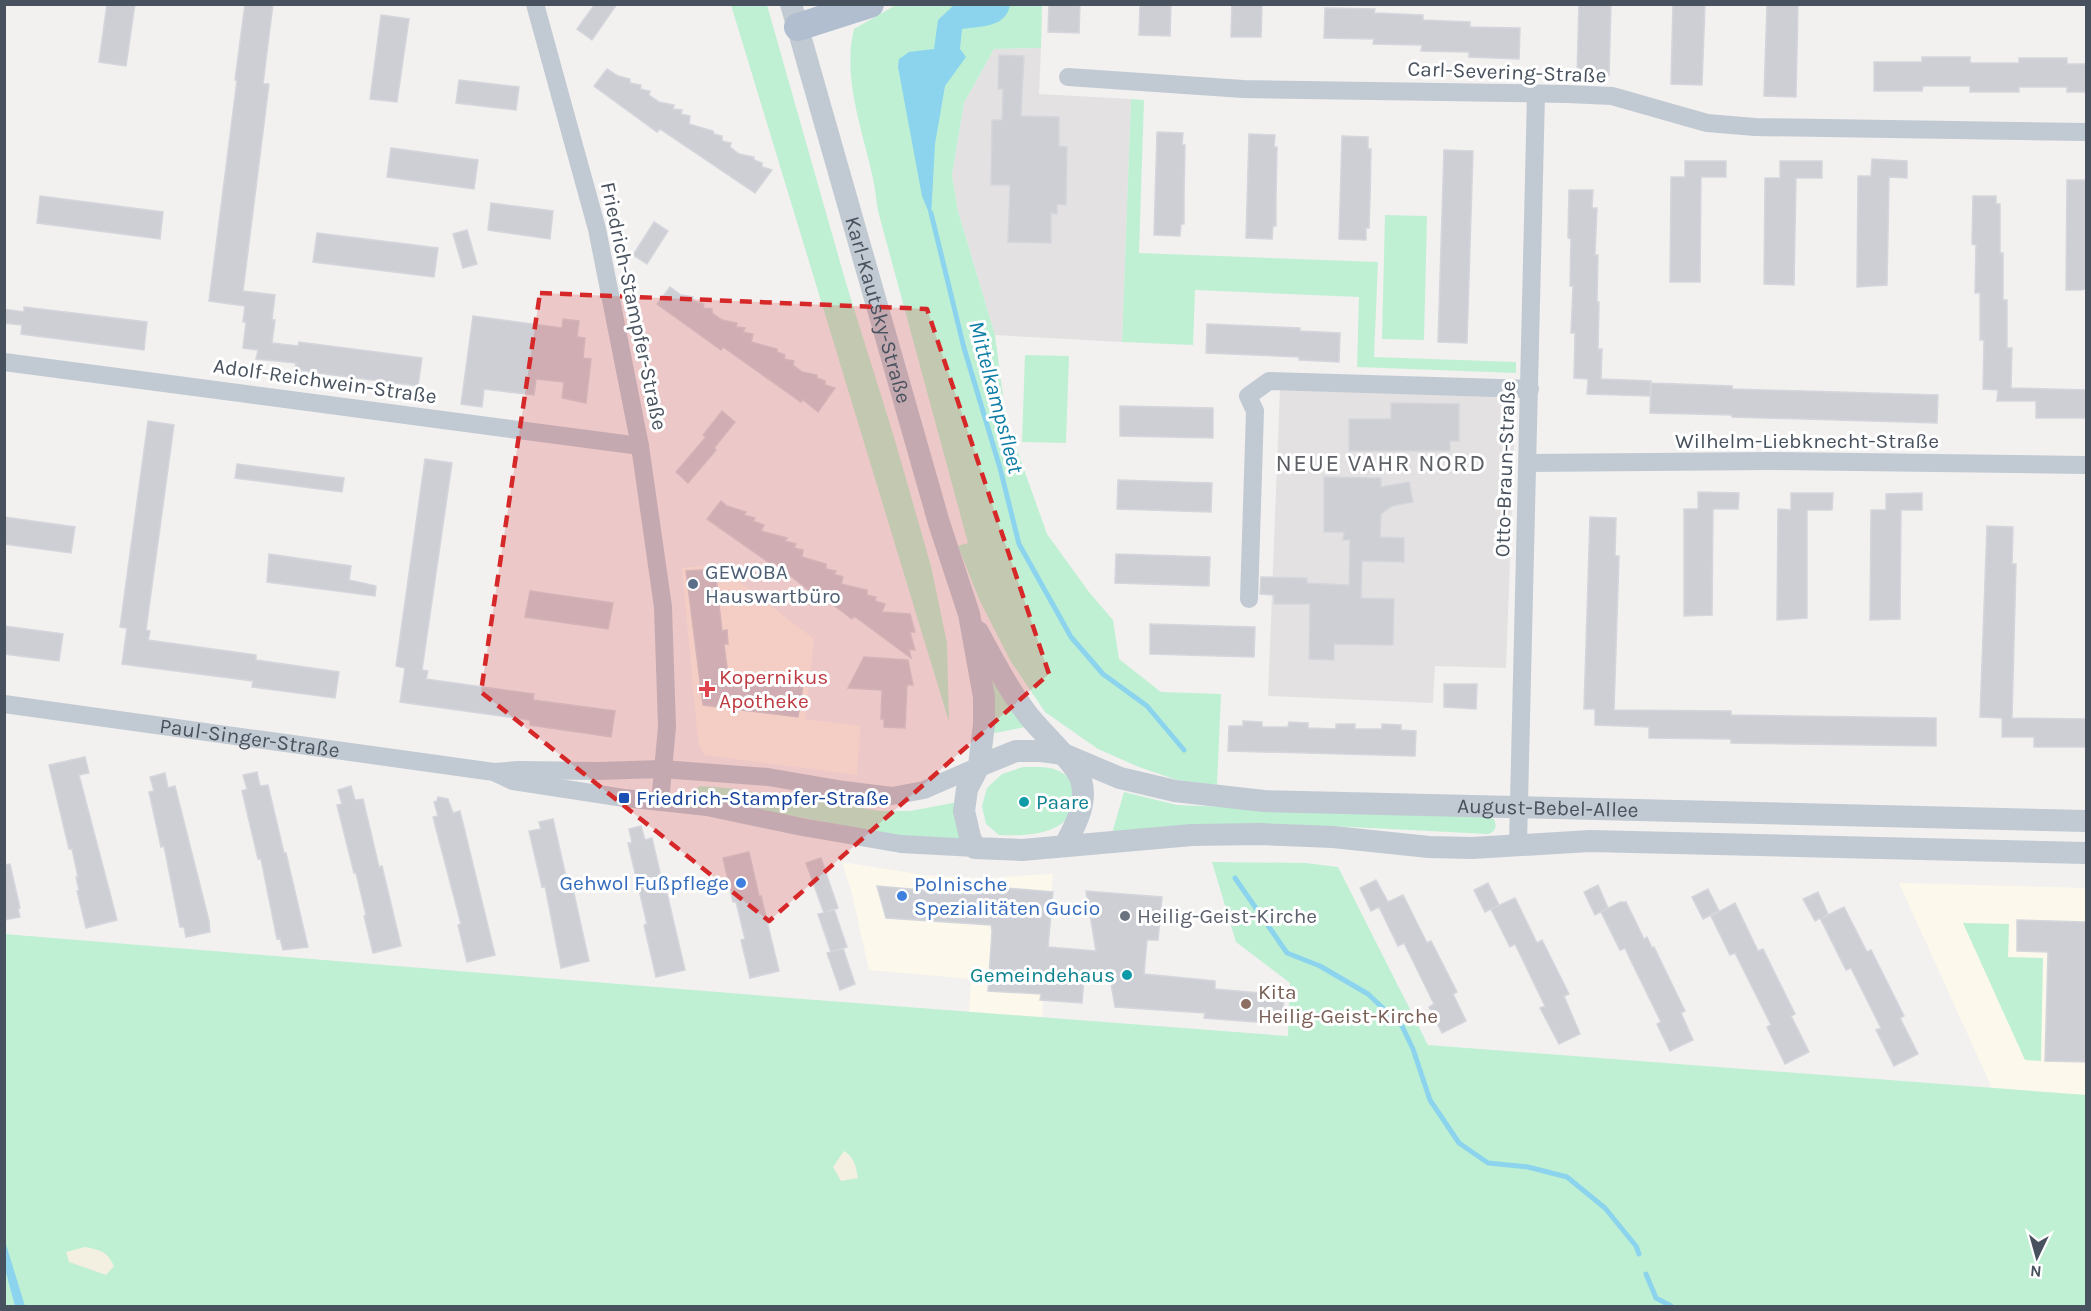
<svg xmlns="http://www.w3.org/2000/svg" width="2091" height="1311" font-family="Karla,sans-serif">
<rect width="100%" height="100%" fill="#f3f0f0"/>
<path fill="#fcf8eb" d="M717 565 814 639 805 719 860 726 857 775 704 755 698 740 682 568Z
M842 862 924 875 981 878 1053 874 1042 1017 969 1012 971 979 869 970 852 894Z
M1899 883 2086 888V1095L1992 1088Z"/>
<path fill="#e4e1e2" d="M1041 48 1039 94 1131 99 1122 342 995 335 958 211 952 175 964 103 994 49Z
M1280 388 1516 396 1506 668 1435 666 1433 703 1268 696Z"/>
<path fill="#bff0d4" d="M731 5H767L846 283 894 437 931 566 947 643 949 722Z
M896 5H1042L1041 48 994 49 964 103 952 175 958 211 995 335 1006 419 1047 534 1089 592 1113 620 1119 659 1161 692 1221 694 1217 785 1177 780 1139 767 1098 749 1045 712 1010 660 979 599 958 546 968 543 878 211C876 199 875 186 872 174 862 128 842 77 854 29Z
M1131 99 1144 100 1139 253 1378 262 1374 357 1516 362V373L1357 367 1359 297 1195 290 1193 345 1122 342Z
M1385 215 1427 216 1424 340 1382 339Z
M1025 355 1069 356 1066 443 1022 442Z
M984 658 1030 726 990 734Z
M1023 767C1047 767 1058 765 1075 784 1074 792 1074 806 1071 813 1058 836 1021 836 999 835L986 824 982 806 987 788 1002 774Z
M700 786 727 788 881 811H910L958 802 964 839 921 840 701 799 696 795V789Z
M1124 792 1177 805 1488 817 1494 819C1497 827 1496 830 1489 834L1330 826 1112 833Z
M1212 862 1305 863 1338 867 1428 1045 2086 1095V1306H5L4 934 803 999 1288 1036 1290 983 1236 942Z
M1963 923 2009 924 2008 957 2043 958 2041 1061 2025 1060Z"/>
<path fill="#f3efe1" d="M844 1151C855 1158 856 1167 858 1178L841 1181 833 1167Z
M85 1247C100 1250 107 1251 114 1266L106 1275 69 1262 66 1252Z"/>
<path fill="#8cd4ed" d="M953 6 1010 5C1006 28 980 26 962 29L960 49 966 57 945 86 935 144 931 218 922 196 898 67 899 59 909 52 934 49 938 20Z
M4 1238 25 1306H15L5 1269Z"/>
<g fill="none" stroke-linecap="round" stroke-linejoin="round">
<path stroke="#8cd4ed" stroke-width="5" d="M931 213 964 348 1000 468 1019 544 1071 637 1103 674 1147 706 1184 750
M1235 878 1287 953 1320 966 1368 994 1402 1026 1413 1049 1430 1100 1459 1143 1488 1163 1528 1167 1567 1177 1605 1208 1636 1246 1639 1254
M1646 1274 1656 1298 1671 1306"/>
</g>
<path fill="#cdcfd5" stroke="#d4d6dc" stroke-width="1.5" d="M107 4H135L126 66 99 62Z
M245 4H273L263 84H269L243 291 275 295 272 320H275L272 343 298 346 299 342 422 358 418 386 295 370 296 363 256 359 258 350 243 348 246 322H243L245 306 209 301 237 80H235Z
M595 4H617L592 40 577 29Z
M1049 4H1080L1079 33 1048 32Z
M1140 4H1171L1170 36 1139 35Z
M1232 4H1262L1261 37H1231Z
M1579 4H1611L1609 76 1577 75Z
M1673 4H1705L1702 85 1671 84Z
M1767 4H1798L1796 97 1764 96Z
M1325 8 1375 9 1374 13 1423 15V20L1470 22V27L1520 28 1519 59 1469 57V52L1421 51 1422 45 1373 44 1374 39 1324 38Z
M381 15 409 19 397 102 370 99Z
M999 55 1024 56 1021 116 1059 117V146L1067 147 1066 205 1057 204V214L1051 213V243L1008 242 1010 185H991L992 120H1002L1003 89H998Z
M1922 57H1970V63H2019V58H2067V64H2086V92H2067V87H2019V92H1970V86H1923L1922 91H1874V62H1922Z
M607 69 618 76 630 79V83L641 85 640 89 650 91 649 95 659 102 674 105 673 109 682 110 681 114 690 116 689 124 713 131 714 134 722 136V141L731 143 730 147 739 154 754 157V160L762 163V167L772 170 755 193 660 129 657 132 594 86Z
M459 80 519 87 516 110 456 103Z
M1157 132 1183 133 1182 145H1185L1184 195V224H1181L1180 236 1154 235Z
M1249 134 1275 135 1274 147H1277L1276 198V226H1273L1272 239 1246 238Z
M1342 136 1368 137V149H1371L1370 199 1369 228H1366V240L1339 239Z
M391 148 478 160 474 189 387 177Z
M1444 150 1473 151 1467 343 1438 342Z
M1872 159 1907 161V178L1889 177 1887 285 1857 287 1858 176H1871Z
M1685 161H1726V177H1701L1700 282H1670L1671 177H1685Z
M1780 161H1822V178H1796L1794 285 1764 284 1765 178H1780Z
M2067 180H2086V289L2081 290H2066Z
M1569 190H1593L1592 208H1597L1595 255H1598L1597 302H1599L1598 349H1602L1601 379 1651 381 1650 396 1587 394 1588 379 1574 378 1575 333H1571L1573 286H1570L1571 239 1568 238Z
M40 196 163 212 160 239 37 223Z
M1973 196H1996V204H2000V253H2003V300H2007V348H2012L2011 388 2086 390V418H2036V401H1997L1998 390 1983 389 1984 340H1980V293H1975L1976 245 1972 244Z
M491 203 553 211 550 239 488 230Z
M654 222 668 231 647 264 633 255Z
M467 230 477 264 463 268 453 234Z
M317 233 438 248 434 277 313 262Z
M670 287 681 295 693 297V301L704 304 703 308 712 309V313L722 320 737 323 736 327 745 328 743 332 753 334 751 342 777 349V352L785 355 784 359 794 361 793 365 802 372 817 375V378L825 381V385L835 388 818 412 802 399 801 402 723 347 721 350 657 304Z
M24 307 147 322 144 350 21 334 22 325 4 323V309L24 312Z
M473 316 562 328 563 319 579 321 577 337 585 338 583 358 591 359 586 403 562 398 564 382 536 379 534 395 484 389 482 407 461 404Z
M1207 324 1300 328V331L1340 333 1339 362 1299 360V357L1206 353Z
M1651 383 1732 386V389L1938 395 1937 423 1732 417V415L1650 413Z
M1391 403 1459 404V441H1450V451H1349V419H1391Z
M1120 406 1213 408V438L1120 436Z
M722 411 735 422 714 448 716 450 688 483 676 472 706 437 703 435Z
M148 421 174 425 146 630 150 631 148 640 256 655V660L339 672 335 698 252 687 253 681 122 664 127 628 120 627Z
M425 459 452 463 422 670 428 671 426 679 534 694 533 700 615 711 611 737 530 725V720L400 702 405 668 396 666Z
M237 464 344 478 342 492 235 478Z
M1324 477 1381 478V487L1409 482 1413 502 1392 506 1381 514 1380 537 1404 538V562L1362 561 1361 598 1394 599 1393 645 1334 644V660L1309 659 1310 604H1274V595L1260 594 1261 577 1307 578V583L1349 585 1350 540H1343L1344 532H1324Z
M1118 480 1212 483 1211 512 1117 509Z
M1698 492 1739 493 1738 509H1713L1712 615 1684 616V509H1698Z
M1791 493H1833L1832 510H1807V618L1777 620 1778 509 1791 510Z
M1922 493V510H1901L1900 619 1870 620 1871 510H1886V494Z
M721 501 727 506 746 512 744 515 755 518 753 521 764 525 761 531 787 538 785 541 796 544 794 548 803 550 802 557 826 564V569L836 571 834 574 843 577 841 584 867 590V595L876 597 875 601 885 604 882 612 910 614 915 632H910L915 650 909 649 911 658 854 616 852 619 812 589 811 592 773 562 771 564 707 519Z
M4 517 75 527 71 553 4 544Z
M1590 517 1616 518 1615 556H1619L1614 710 1731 711V715L1936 718V746L1731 743V739L1649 738V727L1595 725V709H1584Z
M1987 526 2013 527 2012 564H2016L2012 718 2086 719V747H2034V737H2002V718L1980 717Z
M269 554 351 566 349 580 376 586 375 596 267 582Z
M1116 554 1210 557 1209 586 1115 583Z
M715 569 722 631 727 630 728 644H724L728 675 755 678V674L804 679 798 717 703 705 686 571Z
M530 591 613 603 608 629 525 617Z
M1150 624 1255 627 1254 657 1150 654Z
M4 626 63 634 59 661 4 654Z
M864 657 908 660 913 685H907L905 728 884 727V719H881L882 690 848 688Z
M1444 684H1477L1476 709 1444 707Z
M1243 721 1262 722V727H1288L1289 722 1308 723V728L1336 729V724H1355V729H1382V724L1401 725V730L1416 731 1415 756 1228 751 1229 726H1243Z
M85 757 89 773 79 775 117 920 86 928 77 891 79 890 76 877H78L72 849H69L49 765Z
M257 772 260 786 268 785 284 853H286L308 947 283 950 280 938 277 939 261 859H258L242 791 247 789 243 775Z
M165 773 168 788 175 786 209 921 210 932 186 937 184 927H180L164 846 161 847 149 792 154 791 150 777Z
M351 786 355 800 363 799 379 867 382 866 401 946 373 953 364 916 366 915 362 898 356 873H354L337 805 342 804 338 790Z
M438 797 448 799 453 813 460 811 495 955 467 962 458 925 461 924 433 817 438 816 434 802 437 801Z
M553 819 567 881 571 880 589 961 561 968 545 886 542 887 529 831 541 829 539 822Z
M641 826 645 840 652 838 665 894 667 893 685 970 656 977 644 925 647 924 628 843H632L629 829Z
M749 852 759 896H761L779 971 750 978 741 940 745 939 736 902H733L723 858Z
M821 858 838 908 826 912 834 909 847 947 831 952 818 914 824 913 806 863Z
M10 864 20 908 18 909 20 917 4 920V865Z
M1376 880 1388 902 1403 895 1427 943 1431 941 1457 992 1453 994 1466 1021 1442 1033 1429 1007 1434 1004 1404 943 1398 946 1379 907 1371 911 1360 888Z
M1488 883 1499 905 1485 912 1474 890Z
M1598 885 1608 908 1595 915 1584 892Z
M877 886 976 895 977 892 993 893 994 887 1053 892 1048 947 1096 951 1086 891 1162 897 1158 940H1147L1144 974 1215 981V989L1284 995 1282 1024 1204 1018 1205 1013 1115 1007 1110 978 1084 977 1082 1003 1040 1000 1041 994 988 991 992 931 991 925 886 918Z
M1708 889 1719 911 1703 919 1692 897Z
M1818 892 1828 914 1822 918 1844 907 1867 952 1871 950 1904 1016 1900 1018 1918 1054 1894 1066 1876 1030 1881 1028 1851 968 1846 970 1820 918 1815 921 1803 899Z
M1515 898 1537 943 1542 940 1569 994 1564 996 1580 1034 1559 1044 1540 1008 1545 1006 1515 944 1510 947 1491 909Z
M1620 902H1626L1644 939 1647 937 1652 948 1654 947 1685 1011 1681 1013 1693 1040 1670 1051 1657 1024 1661 1022 1630 959 1625 948 1620 950 1601 912Z
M1735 903 1758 951 1763 949 1795 1014 1791 1016 1809 1052 1785 1064 1767 1027 1771 1025 1735 953 1730 955 1711 916Z
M2017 920 2086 922V1062L2045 1061 2048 952 2017 951Z
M843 948 855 984 840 990 827 953Z"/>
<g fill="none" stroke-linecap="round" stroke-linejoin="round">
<g stroke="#c1cad2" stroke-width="18">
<path d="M535 4 597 229 640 446 663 607 667 727 660 802"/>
<path d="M1068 77 1243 89 1567 94 1612 96 1707 123 1755 127 2086 132"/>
<path d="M4 362 640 446"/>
<path d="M1528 463 1770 461 2086 465"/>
<path d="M1249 599 1255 411 1248 396 1269 381 1530 389"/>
<path id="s1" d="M4 704 494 772 518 770 598 771 662 769 768 777 844 790 892 796 924 790 979 766"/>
<path d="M496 773 513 781 624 798 707 807 802 827 901 844 975 848"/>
<path d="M1518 844 1536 94"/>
</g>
<g stroke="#c1cad2" stroke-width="22">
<path id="s2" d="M791 4 939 523 969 614 984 697V724L979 766 967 789 964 811 970 837 975 848 1022 850 1192 835 1259 834 1333 837 1429 847 1472 848 1590 841 2086 853"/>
<path d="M978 632C993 660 1009 690 1028 715 1040 731 1076 763 1081 780 1088 803 1075 826 1065 845"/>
<path id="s3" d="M979 766 1016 751H1041L1063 754 1120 778 1175 791 1264 801 2086 821"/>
</g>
<path stroke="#b0becf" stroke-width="28" d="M798 27 870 4"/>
</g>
<path fill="#d62828" fill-opacity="0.2" stroke="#d62828" stroke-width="4.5" stroke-dasharray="12 8" stroke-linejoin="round" d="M540 293 927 309 1049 674 769 921 481 692Z"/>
<circle fill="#5c6f8a" stroke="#fff" stroke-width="2" cx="693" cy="584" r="6"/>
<path fill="#e0444e" stroke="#fff" stroke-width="2" d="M704 680h6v6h6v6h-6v6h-6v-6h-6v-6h6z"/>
<rect fill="#1a4fb4" stroke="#fff" stroke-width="2" x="618" y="792" width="12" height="12" rx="3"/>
<g fill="#0f9aa8" stroke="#fff" stroke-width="2">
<circle cx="1024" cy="802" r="6"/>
<circle cx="1127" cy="975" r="6"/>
</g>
<g fill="#3f7fe0" stroke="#fff" stroke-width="2">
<circle cx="741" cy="883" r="6"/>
<circle cx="902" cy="896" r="6"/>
</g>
<circle fill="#6b7280" stroke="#fff" stroke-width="2" cx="1125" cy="916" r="6"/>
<circle fill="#8d6e63" stroke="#fff" stroke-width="2" cx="1246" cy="1004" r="6"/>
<g text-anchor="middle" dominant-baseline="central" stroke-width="6" stroke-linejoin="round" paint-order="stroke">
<g font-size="21" fill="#48525e" stroke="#fff">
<text transform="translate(1507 72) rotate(2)">Carl-Severing-Straße</text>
<text transform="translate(634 306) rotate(78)">Friedrich-Stampfer-Straße</text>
<text stroke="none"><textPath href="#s2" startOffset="318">Karl-Kautsky-Straße</textPath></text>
<text transform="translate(325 381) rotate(8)">Adolf-Reichwein-Straße</text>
<text x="1807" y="441">Wilhelm-Liebknecht-Straße</text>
<text transform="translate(1505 469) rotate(-88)">Otto-Braun-Straße</text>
<text stroke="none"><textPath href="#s1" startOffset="248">Paul-Singer-Straße</textPath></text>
<text stroke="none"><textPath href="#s3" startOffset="579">August-Bebel-Allee</textPath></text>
</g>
<g font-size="21" fill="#4e5e75" stroke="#fff" text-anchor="start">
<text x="705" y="572">GEWOBA<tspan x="705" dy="24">Hauswartbüro</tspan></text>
</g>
<g font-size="21" fill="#be3a42" stroke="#fff" text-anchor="start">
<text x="719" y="677">Kopernikus<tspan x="719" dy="24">Apotheke</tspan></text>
</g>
<g font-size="21" fill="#164399" stroke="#fff" text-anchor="start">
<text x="636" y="798">Friedrich-Stampfer-Straße</text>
</g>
<g font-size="21" fill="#0d838f" stroke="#fff" text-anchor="start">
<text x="1036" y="802">Paare</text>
<text x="1115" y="975" text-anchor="end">Gemeindehaus</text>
</g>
<g font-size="21" fill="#366cbe" stroke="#fff" text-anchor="end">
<text x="729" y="883">Gehwol Fußpflege</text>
<text x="914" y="884" text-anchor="start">Polnische<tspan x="914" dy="24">Spezialitäten Gucio</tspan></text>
</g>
<g font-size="21" fill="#5b616d" stroke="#fff" text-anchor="start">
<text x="1137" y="916">Heilig-Geist-Kirche</text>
</g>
<g font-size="21" fill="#785e54" stroke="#fff" text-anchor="start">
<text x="1258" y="992">Kita<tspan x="1258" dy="24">Heilig-Geist-Kirche</tspan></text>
</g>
<g font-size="22" font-style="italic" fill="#0c7da5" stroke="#fff">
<text transform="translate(996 397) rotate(75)">Mittelkampsfleet</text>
</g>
<g font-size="24" letter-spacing="1.5" fill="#5d6065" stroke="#fff">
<text x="1381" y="463">NEUE VAHR NORD</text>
</g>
</g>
<rect width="2091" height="1311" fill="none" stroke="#48525e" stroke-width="12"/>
<g transform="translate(2037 1257) rotate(185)" stroke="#ffffff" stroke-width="4.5" paint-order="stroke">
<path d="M0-4.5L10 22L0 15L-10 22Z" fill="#48525e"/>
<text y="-9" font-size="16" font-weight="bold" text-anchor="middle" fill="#48525e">N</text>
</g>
</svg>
